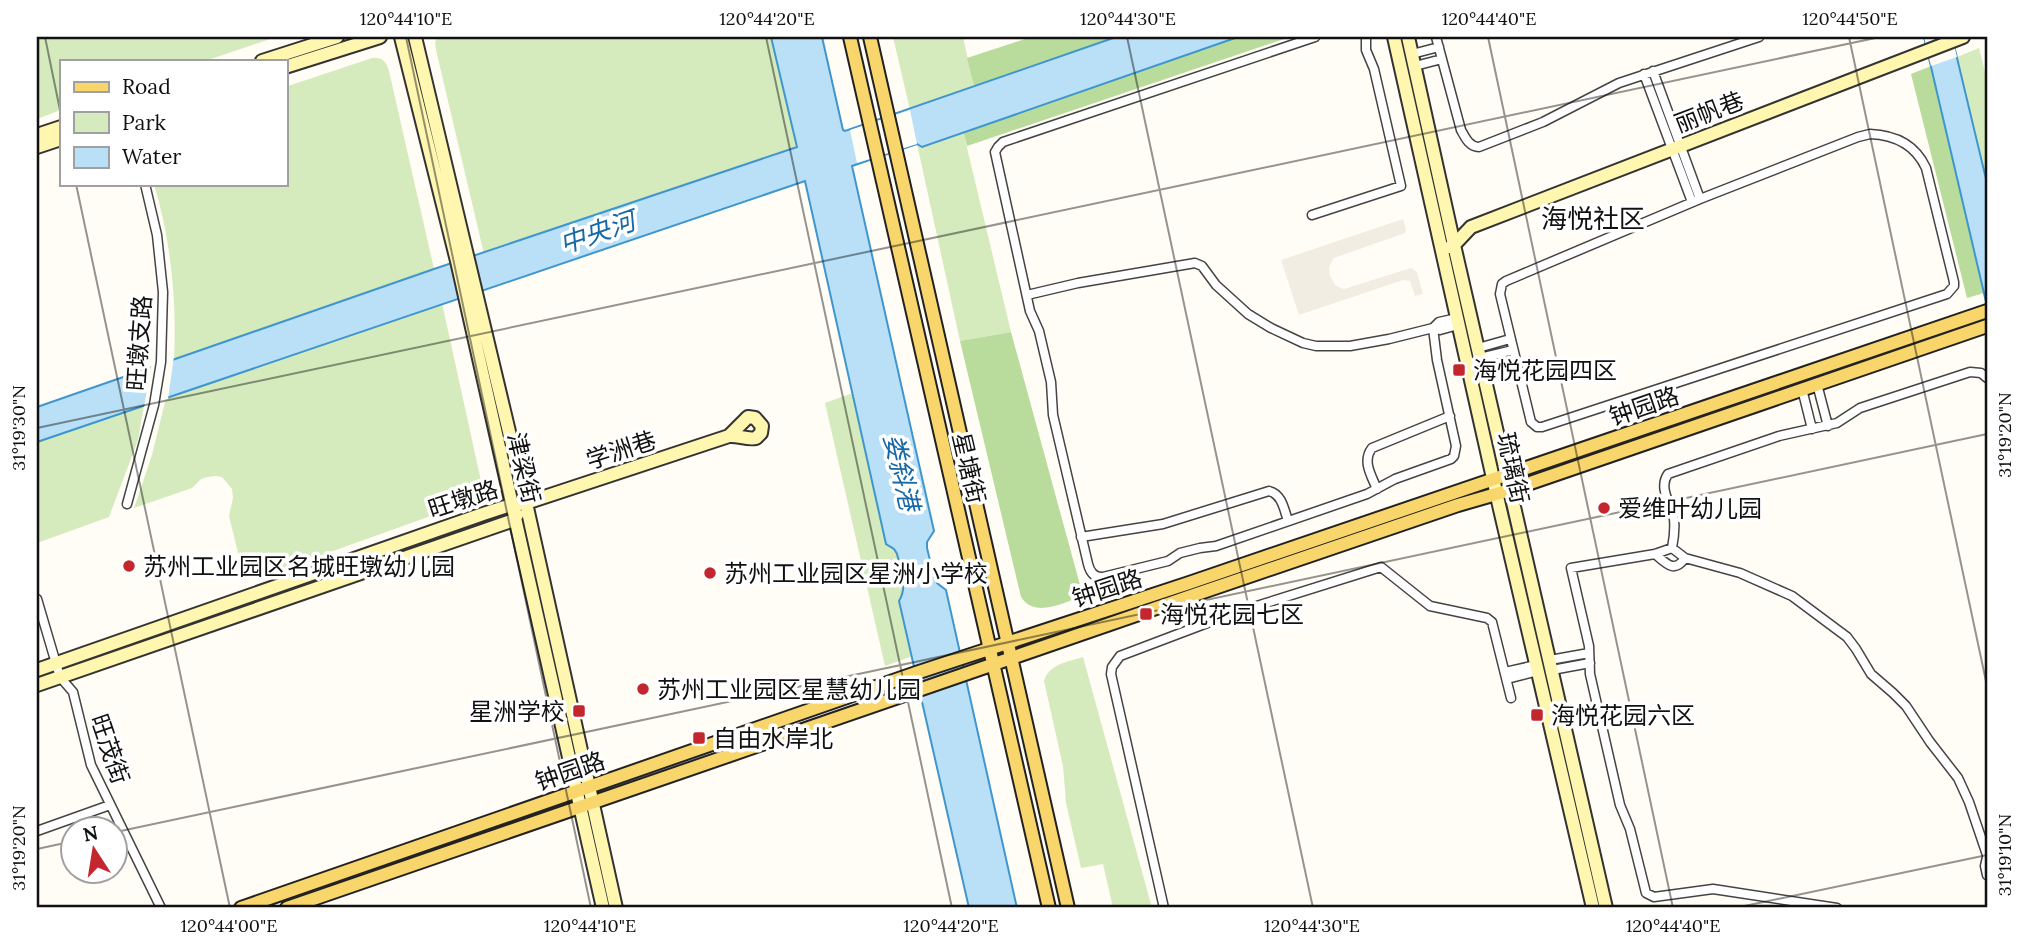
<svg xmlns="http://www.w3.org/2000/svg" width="2024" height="945" font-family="Lora,'Noto Sans SC',serif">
<rect width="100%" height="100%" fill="#fffdf5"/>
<path fill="#d5ebbd" d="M37 37H276L205 61H61V110L37 119Z
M438 37H771L798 147 484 254 436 50 435 42Z
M893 37H963L974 86 910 110Z
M1979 48 1987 80V183L1957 57Z
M372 58C382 57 386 61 389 71L434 269 174 360C177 301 171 241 154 184H285V87Z
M963 131 1011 332 960 341 917 144 923 147Z
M442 303 481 481 478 493 467 503 266 575C256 577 247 579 242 569L229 516 233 498 232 489 222 477 216 476 207 477 201 479 192 488 134 508 152 455 166 398Z
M853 393 886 544 894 549 897 554C901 570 908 586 899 601L913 656 885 666 825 403Z
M144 405 138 440 109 517 37 543V442Z
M1083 657 1152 908H1113L1103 864 1081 868 1066 803 1063 766 1044 681C1049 664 1068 662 1083 657Z"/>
<path fill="#b9dc9c" d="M1031 37H1116L974 86 967 58Z
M1238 37H1290L967 146 963 131Z
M1931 66 1984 293 1967 298 1911 74Z
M1011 332 1083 596C1064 602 1035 619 1021 597L960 341Z"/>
<path fill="#f1ede2" d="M1403 219 1406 229 1405 233 1334 258 1329 267 1330 276 1336 286 1344 289 1411 268 1417 272 1423 294 1415 296 1410 281 1403 280 1299 315 1281 260Z"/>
<path fill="#b9e0f7" stroke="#3f96cf" stroke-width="2" d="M771 37H822L843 130 845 131 1116 37H1238L922 147 917 144 852 166 934 531 927 542V548L934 577 937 583 946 590 1017 908H969L899 601C908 586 901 570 897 554L894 549 886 544 805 181 37 442V407L434 269 797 147Z
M1924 37H1952L1987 183V306Z"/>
<path fill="#fffdf5" d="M1924 37H1952L1957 57 1931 66Z
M910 110 917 144 857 163 850 130Z
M174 356 168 399 144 408 151 364Z"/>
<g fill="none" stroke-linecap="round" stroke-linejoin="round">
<g stroke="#444" stroke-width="11">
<path id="street" d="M1315 37 1003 142 998 147 995 152 1030 311 1039 331 1051 382 1053 415 1088 564C1090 572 1094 578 1103 577L1168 561 1180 553 1200 548 1216 546 1367 494 1395 479 1451 459 1454 456 1456 446 1437 360 1433 328
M1436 37 1461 130C1465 137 1469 147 1479 147L1543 122 1619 83 1759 37
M1412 54 1439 47
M1415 66 1442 59
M1653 71 1700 199
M1644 74 1692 202
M1870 134C1895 135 1915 144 1926 168L1954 282V286L1947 294 1542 427H1537L1531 422 1500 294 1502 284 1506 281 1700 199 1858 137Z
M1312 215 1401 186 1374 69 1366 50V37
M1027 295 1078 283 1195 263 1202 266 1216 285 1248 314 1271 328 1303 343 1316 346H1350L1389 339 1433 328 1440 330 1458 325
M1433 328 1439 322 1457 318
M1478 348 1510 339
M1480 358 1513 350
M1817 384 1828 426
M1802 389 1812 429
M1377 489C1371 475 1362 461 1372 448L1450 416
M127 504 154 405 161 362 163 292 157 235 145 184
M1081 537 1163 524 1269 491C1282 494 1284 509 1288 521
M1672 548C1674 538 1675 529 1674 519 1671 504 1658 488 1668 474L1779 436 1837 423 1860 408 1970 372 1981 373 1987 378
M1655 554C1666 563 1674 574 1685 558
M37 599 60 677 73 692 91 765 161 908
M1550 660 1589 653
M1552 670 1590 663
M1505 672 1536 665
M1507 679 1538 671
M37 831 110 805
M1987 857 1985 866 1987 875
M1164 908 1111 674 1112 667 1120 656 1231 614 1381 567 1430 606 1487 618 1492 622 1511 698
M1837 908 1713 889 1654 897 1646 893 1630 829 1620 805 1590 674 1589 646 1571 568 1655 554 1672 548 1685 558 1740 573 1792 596 1847 637 1856 649 1871 674 1893 693 1906 706 1930 742 1958 778 1969 802 1987 855"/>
</g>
<g stroke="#333" stroke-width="16">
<path id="secondary" d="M401 37 457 261 603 908
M415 37 526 503 616 908
M1394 37 1499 505 1593 908
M1408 37 1454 245 1606 908
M262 61 337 37
M285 67 380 37
M37 135 61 127
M37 147 61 139
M1450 247 1454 245 1471 227 1963 37
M37 670 483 514 511 505 526 503 729 436C738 435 747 440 756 438L761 433 762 426 755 418 748 417 729 436
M37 685 514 520 517 515"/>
</g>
<g stroke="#222" stroke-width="16">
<path id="primary" d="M850 37 1049 908
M870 37 1068 908
M241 908 916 673 1189 583 1987 311
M287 908 1194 595 1458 505 1510 490 1987 326"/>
</g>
<use href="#street" stroke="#fff" stroke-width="8"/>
<use href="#secondary" stroke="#fff6b0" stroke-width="12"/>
<use href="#primary" stroke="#f9d66b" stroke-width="12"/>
</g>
<path fill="none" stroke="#111" stroke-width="2" stroke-opacity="0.45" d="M45 37 61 115M406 37 591 908M766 37 952 908M1127 37 1313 908M1488 37 1673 908M1849 37 1987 686M76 184 230 908M37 428 1880 37M116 832 1987 434M37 849 74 841M1735 908 1987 855"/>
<g fill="#c4262e" stroke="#fff" stroke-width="2.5">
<rect x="1452" y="363" width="14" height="14" rx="3.5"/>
<circle cx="1604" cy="508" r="7"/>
<circle cx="129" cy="566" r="7"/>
<circle cx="710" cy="573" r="7"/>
<rect x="1139" y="607" width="14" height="14" rx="3.5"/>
<circle cx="643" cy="689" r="7"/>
<rect x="572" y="704" width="14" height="14" rx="3.5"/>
<rect x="1530" y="708" width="14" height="14" rx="3.5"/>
<rect x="692" y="731" width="14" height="14" rx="3.5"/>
</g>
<g text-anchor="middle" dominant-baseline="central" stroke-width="7" stroke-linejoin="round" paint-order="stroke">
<g font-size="24" fill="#111" stroke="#fff">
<text transform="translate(1709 112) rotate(-21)">丽帆巷</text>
<text transform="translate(139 343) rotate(-86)">旺墩支路</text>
<text transform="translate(1644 406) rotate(-19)">钟园路</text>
<text transform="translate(621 450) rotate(-18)">学洲巷</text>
<text transform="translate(524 468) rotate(77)">津梁街</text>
<text transform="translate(969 468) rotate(77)">星塘街</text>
<text transform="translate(1513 468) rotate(78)">琉璃街</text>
<text transform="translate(463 499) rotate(-18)">旺墩路</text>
<text transform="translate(1107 588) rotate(-18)">钟园路</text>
<text transform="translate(110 749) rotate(71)">旺茂街</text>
<text transform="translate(570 771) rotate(-19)">钟园路</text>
</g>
<g font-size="24" fill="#111" stroke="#fff" text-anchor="start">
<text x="1473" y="370">海悦花园四区</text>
<text x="1618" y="508">爱维叶幼儿园</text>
<text x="143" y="566">苏州工业园区名城旺墩幼儿园</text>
<text x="724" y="573">苏州工业园区星洲小学校</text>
<text x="1160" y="614">海悦花园七区</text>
<text x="657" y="689">苏州工业园区星慧幼儿园</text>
<text x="565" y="711" text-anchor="end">星洲学校</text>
<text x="1551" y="715">海悦花园六区</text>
<text x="713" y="738">自由水岸北</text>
</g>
<g font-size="26" fill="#111" stroke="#fff">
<text x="1593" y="218">海悦社区</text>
</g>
<g font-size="26" font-style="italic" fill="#1768a6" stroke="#fff">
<text transform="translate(597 232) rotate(-19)">中央河</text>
<text transform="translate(902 472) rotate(77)">娄斜港</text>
</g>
</g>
<rect width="2024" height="945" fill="none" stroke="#ffffff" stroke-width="77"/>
<rect x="60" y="60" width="228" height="126" fill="#ffffff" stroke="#a0a0a0" stroke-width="2"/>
<rect x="74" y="82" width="35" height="10" fill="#f9d66b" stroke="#a0a0a0" stroke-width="2"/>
<text x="122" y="94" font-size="21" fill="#111111">Road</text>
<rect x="74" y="112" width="35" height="21" fill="#d5ebbd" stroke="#a0a0a0" stroke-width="2"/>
<text x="122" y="130" font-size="21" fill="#111111">Park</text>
<rect x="74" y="147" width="35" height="21" fill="#b9e0f7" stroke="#a0a0a0" stroke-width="2"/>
<text x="122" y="164" font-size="21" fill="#111111">Water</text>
<g transform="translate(94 850) rotate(348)"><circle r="33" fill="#ffffff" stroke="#a0a0a0" stroke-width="2"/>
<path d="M0-5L12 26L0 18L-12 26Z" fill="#c4262e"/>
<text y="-10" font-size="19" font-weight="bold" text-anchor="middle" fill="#111111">N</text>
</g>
<rect x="38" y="38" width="1948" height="868" fill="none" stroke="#111" stroke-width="2.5"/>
<g font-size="18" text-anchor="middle" fill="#111">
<text x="406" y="25">120°44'10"E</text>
<text x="767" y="25">120°44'20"E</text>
<text x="1128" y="25">120°44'30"E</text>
<text x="1489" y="25">120°44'40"E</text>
<text x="1850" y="25">120°44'50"E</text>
<text transform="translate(19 428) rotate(-90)" y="6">31°19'30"N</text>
<text transform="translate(2005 435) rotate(-90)" y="6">31°19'20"N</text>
<text transform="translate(19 848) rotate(-90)" y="6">31°19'20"N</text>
<text transform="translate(2005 855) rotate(-90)" y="6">31°19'10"N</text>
<text x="229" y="932">120°44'00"E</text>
<text x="590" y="932">120°44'10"E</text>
<text x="951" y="932">120°44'20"E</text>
<text x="1312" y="932">120°44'30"E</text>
<text x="1673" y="932">120°44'40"E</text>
</g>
</svg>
